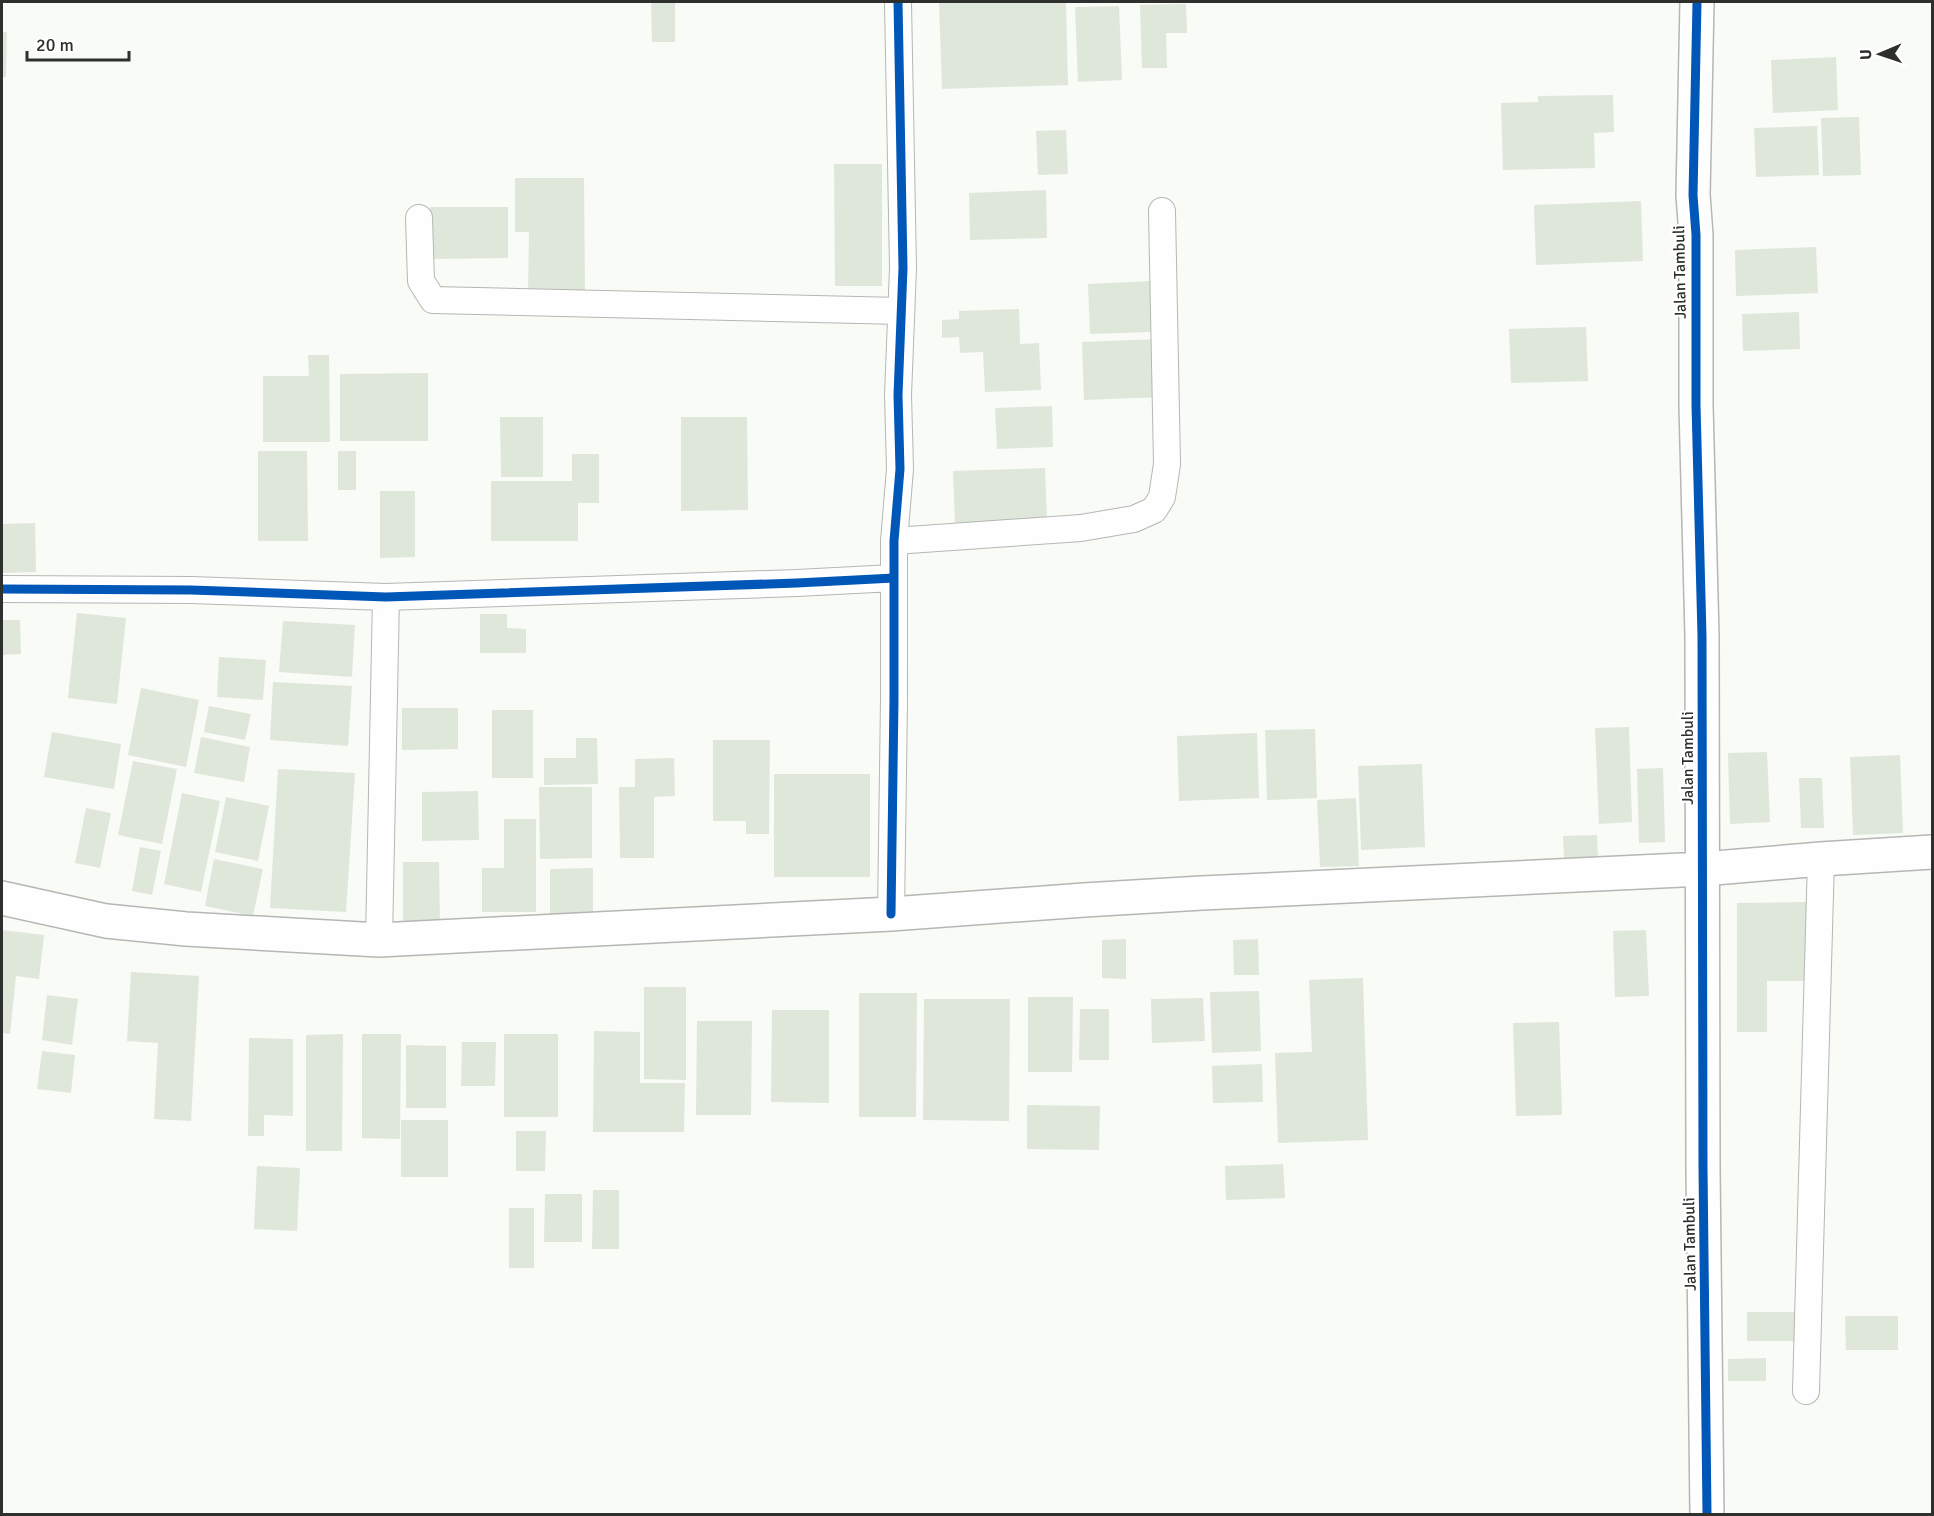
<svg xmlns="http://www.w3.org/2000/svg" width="1934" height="1516" font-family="Signika,sans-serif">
<rect width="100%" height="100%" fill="#f8fbf6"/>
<path fill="#dfe7db" d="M651 2H675V42H652Z
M939 2H1066L1068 85 942 89Z
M1186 4 1187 33H1166L1167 68H1142L1140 5Z
M1119 6 1122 80 1078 82 1075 7Z
M2 32H7L6 77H2Z
M1836 57 1838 110 1773 113 1771 60Z
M1613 95 1614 132 1594 133 1595 168 1503 170 1501 103 1538 102V96Z
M1859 117 1861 175 1823 176 1821 118Z
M1817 126 1819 175 1756 177 1754 128Z
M1066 130 1068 174 1038 175 1036 131Z
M834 164H882V286H835Z
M515 178H584L585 294H528L529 232H515Z
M1046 190 1047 238 970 240 969 193Z
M1641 201 1643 261 1536 265 1534 205Z
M430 207H508V258L430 259Z
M1816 247 1818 293 1736 296 1735 250Z
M1150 281 1152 332 1090 334 1088 284Z
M1019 309 1020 344 1039 343 1041 390 985 392 983 352 960 353 959 337 942 338V320L959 319V311Z
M1799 312 1800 349 1743 351 1742 314Z
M1586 327 1588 381 1511 383 1509 329Z
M1160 339 1162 397 1084 400 1082 342Z
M308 355H329L330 442H263V376H309Z
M428 373V441H340V374Z
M1052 406 1053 447 997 449 995 408Z
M500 417H543V477H501Z
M681 417H747L748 510 681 511Z
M258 451H307L308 541H258Z
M338 451H356V490H338Z
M572 454H599V503H578V541H491V481H572Z
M1045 468 1047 521 955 524 953 471Z
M380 491H415V557L380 558Z
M35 523 36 572 2 573V524Z
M77 613 126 618 117 704 68 698Z
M480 614H507V628L526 629V653H480Z
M2 620H20L21 654 2 655Z
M283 621 355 625 352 677 279 672Z
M219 657 266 660 263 700 217 697Z
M273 682 352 686 348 746 270 740Z
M141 688 199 700 186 767 128 755Z
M209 706 251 714 245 740 204 732Z
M402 708H458V749L402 750Z
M492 710H533V778H492Z
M1629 727 1632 822 1599 824 1595 728Z
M1315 729 1317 798 1267 800 1265 730Z
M52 732 121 744 114 789 44 777Z
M1257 733 1259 798 1179 801 1177 736Z
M201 737 250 747 244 782 194 773Z
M576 738H597L598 784 544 785V758H576Z
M713 740H770L769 834H746V821H713Z
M1767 752 1770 822 1730 824 1728 753Z
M1900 755 1903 833 1853 835 1850 757Z
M674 758 675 796 654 797V858H620L619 787H635V759Z
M133 761 177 769 162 844 118 835Z
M1422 764 1425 847 1361 850 1358 766Z
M1663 768 1665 842 1639 843 1637 769Z
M278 769 355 773 346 912 270 908Z
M774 774H870V877H774Z
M1799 778H1822L1824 828H1801Z
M539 787H592V858L540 859Z
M478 791 479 840 422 841V792Z
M182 793 220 801 201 892 164 884Z
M226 797 269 806 258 861 215 852Z
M1356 798 1359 866 1320 867 1317 800Z
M86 808 111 813 100 868 75 863Z
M504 819H536V912H482V868H504Z
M1597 835 1598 857 1564 858 1563 836Z
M140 847 161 851 152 895 132 891Z
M214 859 263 869 253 916 205 906Z
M403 862H439L440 924H403Z
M593 868V918H550V869Z
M1806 902V981H1767V1032H1737V903Z
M2 930 44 935 39 979 16 976 10 1034 2 1033Z
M1646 930 1649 996 1615 997 1613 931Z
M1126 939V979L1102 978V940Z
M1258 939 1259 975H1234L1233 940Z
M131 972 199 976 191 1121 154 1119 158 1043 127 1041Z
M1363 978 1368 1140 1278 1143 1275 1053 1312 1052 1309 980Z
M644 987H686V1080L644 1079Z
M1259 991 1261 1051 1212 1053 1210 992Z
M859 993H917L916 1117H859Z
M47 995 78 999 72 1045 42 1040Z
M1028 997H1073L1072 1072H1028Z
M1203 998 1205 1041 1152 1043 1151 999Z
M924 999H1010L1009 1121 923 1120Z
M1080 1009H1109V1060H1079Z
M772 1010H829V1103L771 1102Z
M697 1021H752L751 1115H696Z
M1559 1022 1562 1115 1516 1116 1513 1023Z
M594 1031 640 1032V1083H685L684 1132H593Z
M343 1034 342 1151H306V1035Z
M362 1034H401L400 1139 362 1138Z
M504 1034H558V1117H504Z
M249 1038 293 1039V1116L264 1115V1136H248Z
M462 1042H496L495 1086H461Z
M406 1045 446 1046V1108H406Z
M42 1051 75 1055 71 1093 37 1089Z
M1262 1064 1263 1102 1213 1103 1212 1066Z
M1027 1105 1100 1106 1099 1150 1027 1149Z
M401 1120H448V1177H401Z
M516 1131H546L545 1171H516Z
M1283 1164 1285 1198 1226 1200 1225 1166Z
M257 1166 300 1168 297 1231 254 1229Z
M593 1190H619V1249H592Z
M545 1194H582V1242H544Z
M509 1208H534V1268H509Z
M1747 1312H1799L1798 1341H1747Z
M1845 1316H1898V1350H1846Z
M1766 1358V1381H1728V1359Z"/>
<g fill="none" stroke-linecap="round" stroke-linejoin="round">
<g stroke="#b4b7b3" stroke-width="28">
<path id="street" d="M419 218 421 281 433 300 901 311
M894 541 1081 528 1134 519 1154 510 1162 497 1167 464 1162 211
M2 589 191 590 386 597 797 583 894 578
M891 914 894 700V541L900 469 898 395 903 268 898 2
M379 940 386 597
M1806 1391 1821 859"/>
</g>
<g stroke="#b4b7b3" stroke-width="36">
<path id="secondary" d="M1697 2 1693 195 1696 235V405L1702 636 1703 1168 1707 1514
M2 898 106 921 186 929 379 940 891 914 1084 900 1202 893 1703 869 1821 859 1932 852"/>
</g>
<use href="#street" stroke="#fefefe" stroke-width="26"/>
<use href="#secondary" stroke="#fefefe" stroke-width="33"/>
<g stroke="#fff" stroke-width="13">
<path id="cycleway" d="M1697 2 1693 195 1696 235V405L1702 636 1703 1168 1707 1514
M2 589 191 590 386 597 797 583 894 578
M891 914 894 700V541L900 469 898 395 903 268 898 2"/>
</g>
<use href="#cycleway" stroke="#0057b8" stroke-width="9"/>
</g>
<g text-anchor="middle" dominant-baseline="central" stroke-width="4.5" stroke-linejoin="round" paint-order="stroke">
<g font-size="16" fill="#2d302c" stroke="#fff">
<text transform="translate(1680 272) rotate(-91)">Jalan Tambuli</text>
<text transform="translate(1688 758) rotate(-90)">Jalan Tambuli</text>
<text transform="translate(1690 1244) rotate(-91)">Jalan Tambuli</text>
</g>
</g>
<rect width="1934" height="1516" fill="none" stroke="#2d302c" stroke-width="6"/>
<g transform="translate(1880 54) rotate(268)" stroke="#ffffff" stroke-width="4.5" paint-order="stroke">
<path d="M0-4.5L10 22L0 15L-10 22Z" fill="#2d302c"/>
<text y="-9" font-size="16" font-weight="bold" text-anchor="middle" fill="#2d302c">U</text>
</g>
<path d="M27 51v9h102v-9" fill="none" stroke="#2d302c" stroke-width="3"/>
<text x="36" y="51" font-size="18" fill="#2d302c" stroke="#ffffff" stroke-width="4.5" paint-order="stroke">20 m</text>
</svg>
